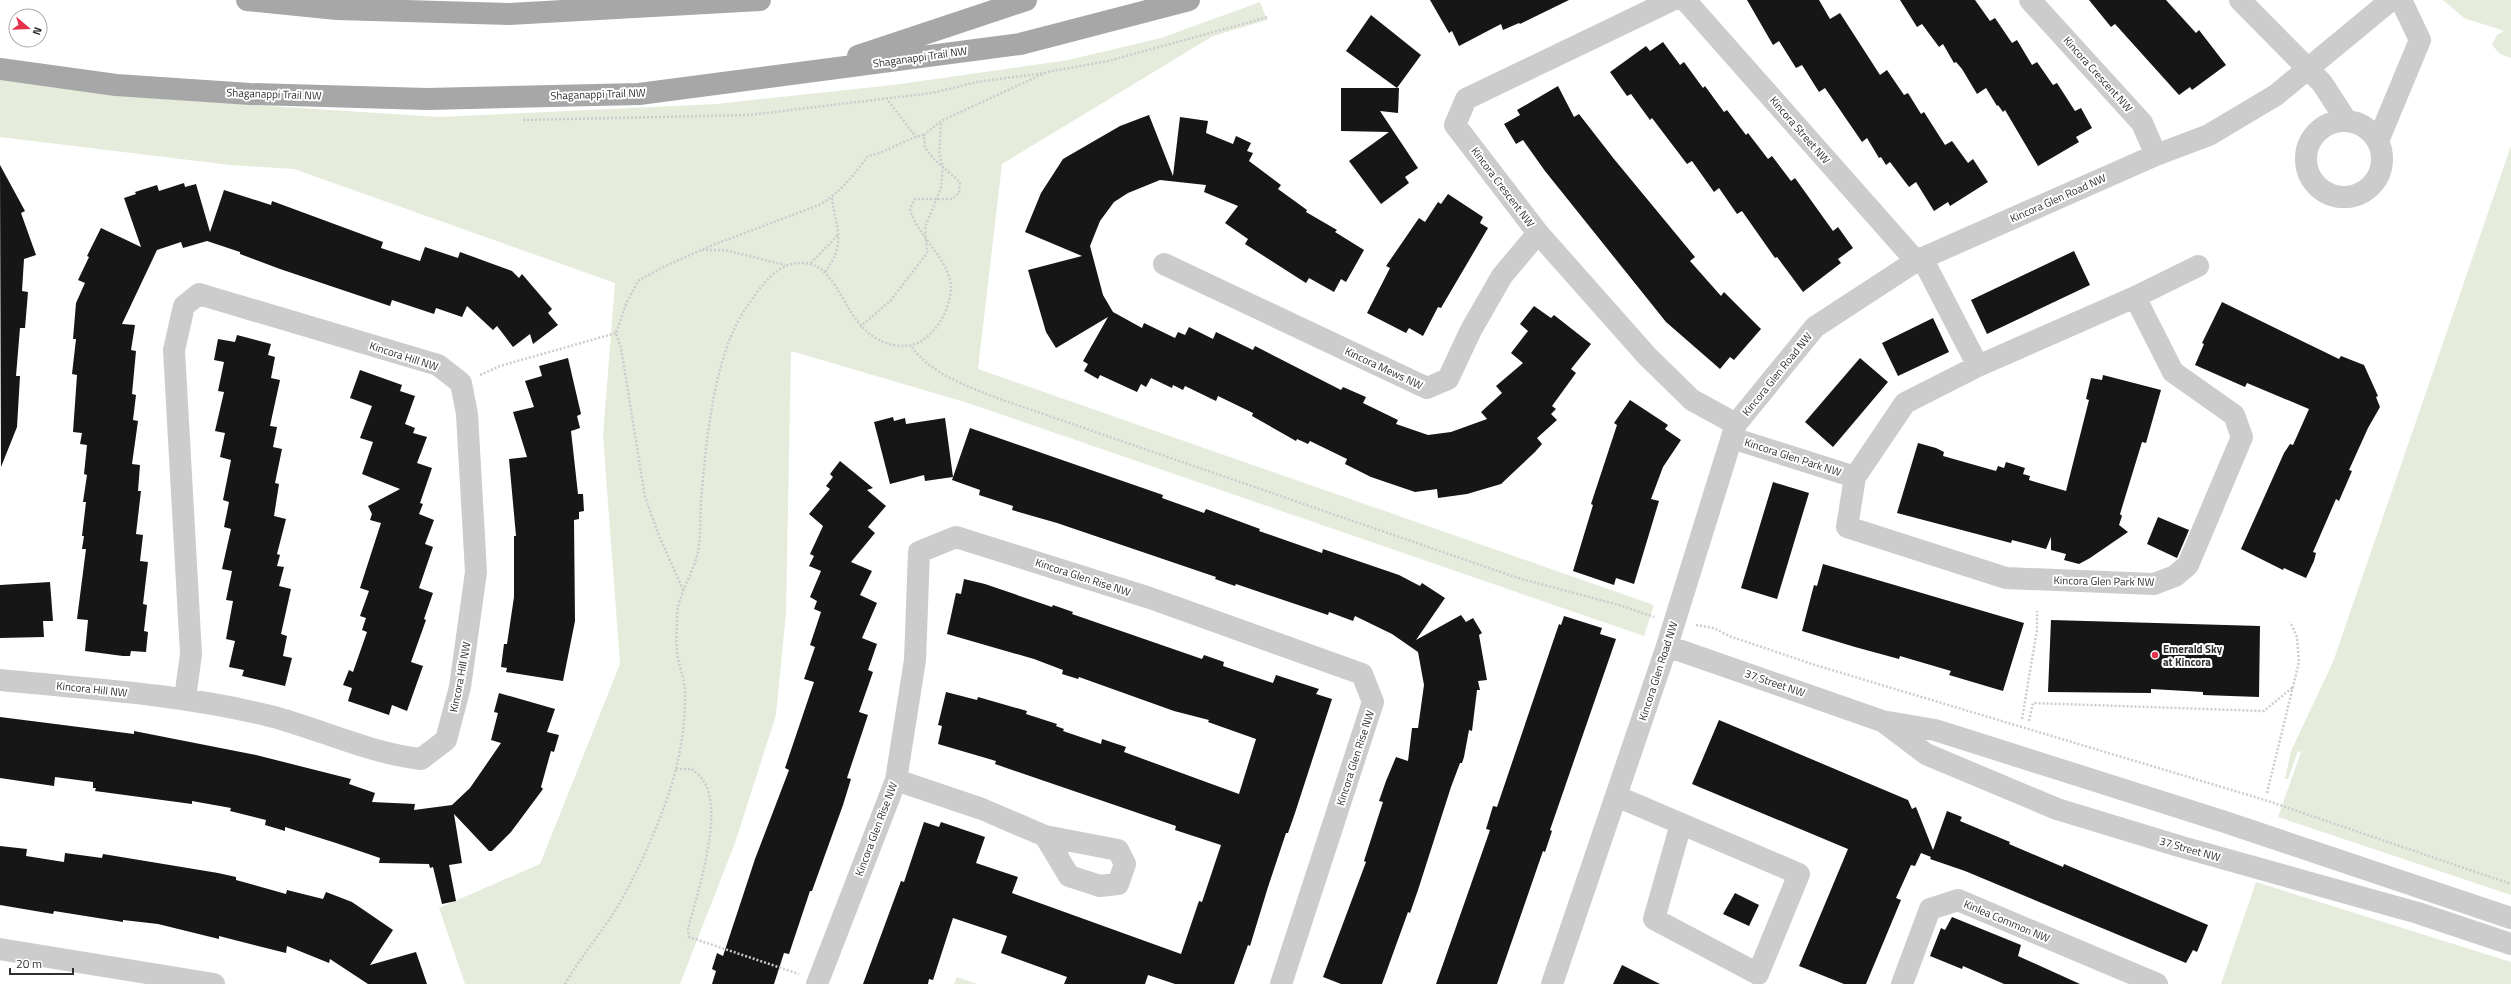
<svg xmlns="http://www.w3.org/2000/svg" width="2511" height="984" font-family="'Titillium Web',sans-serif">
<rect width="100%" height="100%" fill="#fff"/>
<path fill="#e6ecdc" d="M2443 0H2511V58L2500 54 2492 45 2497 35 2504 31 2464 18Z
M1260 2 1267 20 1213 36 1002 164 978 369 1654 605 1644 636 968 403 791 351 786 613 776 715 735 843 680 984H465L439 908 540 864 620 664 603 435 615 283 294 169 230 165 0 137V78L163 99 439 117 716 104 893 85 1068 60 1161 38Z
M2511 146V895L2278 817 2301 752 2298 751 2288 779H2285L2291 751 2333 662Z
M2256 882 2511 962V984H2221Z
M957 977 977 984H954Z"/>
<path fill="#161616" d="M1430 0H1569L1520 24 1519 23 1503 30 1501 24 1459 46 1452 31 1449 33Z
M1747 0H1819L1830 19 1840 13 1880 75 1887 70 1904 95 1908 93 1921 114 1924 112 1945 145 1952 141 1968 163 1973 159 1988 182 1950 206 1948 202 1934 211 1916 182 1909 187 1890 162 1886 165 1881 157 1879 158 1867 138 1862 142 1825 88 1819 92 1802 65 1796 68 1779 41 1773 45Z
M1900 0H1975L1990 21 1995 18 2012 43 2017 40 2032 65 2037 62 2053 85 2057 83 2075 111 2081 108 2092 128 2076 137 2079 142 2038 166 2005 110 2003 112 1998 105 1997 106 1986 88 1977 94 1962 69 1956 62 1954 63 1943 44 1939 47 1922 24 1917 27Z
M2089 0H2166L2196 33 2199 30 2226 65 2192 90 2190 87 2179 95 2115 24 2111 27Z
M1371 15 1421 55 1397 88 1346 51Z
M1663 42 1680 65 1684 62 1703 88 1705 86 1724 112 1727 110 1746 135 1748 133 1768 159 1772 156 1791 181 1795 178 1833 231 1838 227 1853 248 1838 259 1841 263 1803 292 1777 257 1775 258 1742 211 1737 214 1719 188 1714 192 1692 161 1687 164 1652 118 1650 120 1631 94 1627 96 1610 72 1646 46 1650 51Z
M1558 86 1574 117 1579 114 1614 159 1695 257 1690 261 1721 296 1724 292 1761 329 1734 360 1730 357 1720 369 1666 322 1545 171 1523 140 1516 144 1504 124 1520 115 1517 110Z
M1341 88H1399L1398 113 1380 111 1418 168 1405 177 1409 183 1381 204 1349 161 1389 132 1341 131Z
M1149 115 1173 176 1180 117 1208 121 1206 133 1233 144 1236 136 1251 143 1247 151 1253 153 1249 161 1281 185 1278 189 1307 210 1306 212 1337 230 1335 232 1364 250 1346 282 1341 279 1334 292 1309 278 1306 283 1245 244 1248 239 1225 223 1238 206 1204 192 1206 185 1160 180 1128 193 1114 202 1100 221 1090 246 1103 295 1113 312 1142 328 1144 323 1175 338 1178 332 1185 335 1189 327 1213 339 1216 332 1253 350 1255 346 1341 390 1343 387 1366 397 1363 403 1398 420 1396 424 1428 435 1451 432 1487 419 1481 412 1502 393 1496 386 1523 363 1511 353 1528 331 1520 324 1534 306 1551 318 1554 315 1591 344 1571 369 1576 373 1552 406 1556 409 1551 414 1557 420 1537 438 1542 444 1535 452 1501 484 1467 494 1438 498 1437 489 1415 492 1371 477 1345 464 1347 459 1310 441 1308 444 1297 439 1296 441 1252 416 1253 413 1218 396 1216 401 1185 386 1183 390 1173 385 1172 388 1151 378 1146 387 1141 384 1137 392 1100 375 1098 379 1084 371 1088 364 1083 361 1108 317 1056 348 1046 332 1028 270 1082 256 1025 232 1041 193 1063 159 1120 126Z
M0 165 25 211 21 213 36 255 24 259 22 291 28 292 25 328H20L16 376H20L17 427 1 467Z
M184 183 185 187 196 184 210 232 224 190 271 205 272 201 383 242 381 248 420 261 425 247 458 258 460 252 512 271 519 278 522 274 552 309 548 313 558 325 533 344 530 334 513 347 497 326 493 330 467 306 462 317 436 308 434 314 392 300 390 306 280 269 240 254V252L207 241 183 248 181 242 157 250 122 324 135 325 131 350 136 351 132 394 136 395 133 420 138 421 132 464 140 465 138 491H141L136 534 143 535 140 561 148 562 143 604 147 605 144 631 148 632 146 652 131 651 130 656H123L85 651 88 620 77 619 86 549H82L84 536H82L86 502H83L87 475 84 474 87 445 80 444 82 433 73 432 77 375 72 374 76 339H73L76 303 85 283 78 280 89 257 87 256 101 228 141 247 124 198 136 194 135 192 157 185 159 191Z
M1448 194 1483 217 1480 223 1488 228 1441 308 1438 307 1423 336 1409 328 1406 333 1367 313 1390 268 1386 266 1419 218 1425 222 1438 202 1441 204Z
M2074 251 2090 285 1987 334 1971 300Z
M2222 302 2339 359 2341 356 2364 365 2378 396 2376 397 2380 407 2368 428 2349 470 2352 471 2339 501 2336 499 2313 552 2316 553 2314 561 2306 578 2284 568 2283 570 2241 549 2284 453 2290 444 2293 445 2309 409 2247 383 2245 387 2195 365 2204 344 2202 343Z
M1933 318 1949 352 1898 376 1882 343Z
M237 335 271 344 268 355 275 357 271 378 280 380 270 426 277 427 273 447 282 449 275 483 279 484 274 516 286 519 277 554 280 555 277 566 284 567 279 586 291 589 281 634 287 636 283 656 292 658 285 686 242 676 244 670 229 667 235 641 226 639 233 601 226 600 232 571 222 569 231 529 224 527 229 502 223 500 231 460 220 457 225 433 215 431 224 392 218 391 224 362 214 360 218 339 235 342Z
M568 358 581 414 577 416 580 428 571 431 578 494H583L584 511 579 512V519L574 520 575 621 563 681 506 672 507 668 501 667 504 644H507L514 597V536H516L509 459 527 457 513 412 534 407 525 381 542 376 539 366Z
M1860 358 1888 382 1833 447 1805 422Z
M360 370 402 385 400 391 415 396 405 424 415 428 413 433 427 437 417 463 432 468 420 503 423 504 419 514 434 520 425 544 433 547 419 588 433 593 424 619 426 620 411 662 423 666 407 711 392 705 389 715 348 701 352 688 343 685 349 670 353 672 367 632 362 630 366 618 360 616 369 591 360 588 381 523 370 520 372 514 368 506 400 489 362 474 373 442 360 438 372 406 350 398Z
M2103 375 2161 390 2146 443 2142 442 2120 514 2122 516 2119 525 2128 532 2090 558 2079 564 2064 560 2066 554 2051 550V537L2046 549 2012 540 2011 543 1897 513 1918 443 1936 448 1944 452 1943 456 1996 471 1998 466 2004 468 2006 462 2025 468 2023 474 2030 476 2029 480 2066 491 2089 400 2086 399 2091 378 2102 380Z
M1630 400 1668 425 1665 429 1681 440 1663 467 1651 499 1659 501 1634 584 1616 578 1614 585 1573 571 1593 505 1591 504 1617 425 1614 423Z
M893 417 894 421 905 418 906 424 945 418 953 477 925 481 924 475 890 484 874 422Z
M970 428 1163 495 1162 498 1204 513 1206 509 1260 529 1259 531 1322 553 1323 549 1399 575 1420 586 1422 583 1445 598 1416 640 1461 615 1466 622 1473 618 1482 633 1479 635 1487 680 1478 681 1480 690H1477L1472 731 1469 730 1464 757 1462 763H1460L1451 787 1418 890 1410 913 1408 912 1382 984H1341L1323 977 1366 862 1364 861 1383 802 1379 801 1386 781 1396 757 1408 761 1412 728H1418L1424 685 1418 652 1392 634 1355 616 1353 621 1329 612 1328 615 1236 584 1235 586 1215 579 1216 577 1057 523 1012 510 1013 506 979 495 980 490 952 480Z
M840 461 873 488 867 490 886 506 868 527 875 533 851 562 872 571 860 595 877 603 862 638 877 644 868 670 873 672 859 712 868 715 847 778 851 779 843 805 812 891H810L789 954 784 953 774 984H712L716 971 712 969 717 953 723 956 755 859 789 770 785 768 814 682 804 679 815 647 810 645 821 612 814 609 817 601 810 597 821 571 809 566 814 556 810 554 823 526 809 514 830 489 826 486 833 477 830 474Z
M1773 482 1809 493 1777 599 1741 588Z
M2158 517 2189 530 2177 558 2147 544Z
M1823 564 2024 623 2003 691 1949 675 1951 671 1900 656 1899 659 1855 647 1802 631 1814 585 1817 586Z
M964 579 985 584 1052 607 1053 605 1073 612 1072 614 1202 659 1204 655 1224 662 1223 666 1273 683 1276 675 1319 689 1316 694 1332 699 1295 813 1288 833H1286L1268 887 1250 946 1248 945 1234 984H1175L1148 975 1145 984H1064L1067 977 1001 953 1007 936 953 918 933 980 929 979 928 984H863L901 881 904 882 924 822 939 827 941 822 985 837 976 863 1018 877 1012 893 1181 954 1199 901 1202 902 1221 845 1175 830 1176 826 995 764 996 761 938 744 942 726 938 725 946 692 977 700 978 697 1027 711 1026 714 1057 724 1056 726 1064 729 1063 731 1101 744 1102 739 1126 747 1124 752 1239 794 1256 739 1208 722 1209 720 1174 711 1079 677 1078 679 1062 674 1063 670 1034 659 947 634 956 593 961 594Z
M50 582 53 621H43L44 637 0 638V585Z
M1564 616 1602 628 1600 634 1616 639 1550 830 1552 831 1545 852 1543 851 1497 984H1436L1490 830 1486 829 1493 806 1497 807 1559 624 1561 625Z
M2051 620 2260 626 2259 697 2203 695V692L2151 689V693L2048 692Z
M499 693 555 709 547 732 559 735 554 752 551 751 541 787 543 789 511 832 492 851H489L454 814 462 863 449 865 456 901 442 904 433 867 430 868 429 864 379 863 380 858 336 843 285 827V831L265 825 266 820 230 811 231 808 192 801V804L95 791 96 788H93V782L55 777 54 786 0 778V717L134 734V731L256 755 351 779 349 784 375 793 372 802 415 804 414 810 452 805 470 788 501 743 491 740 498 713 494 712Z
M1719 720 1908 800 1912 809 1916 807 1933 850 1947 811 1962 817 1960 821 2010 842 2009 844 2063 867 2064 864 2208 925 2197 952 2193 950 2186 963 1965 871 1930 859 1931 857 1921 853 1915 866 1911 865 1896 898 1901 900 1866 984H1844L1799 966 1848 849 1692 784Z
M0 846 27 849 26 856 64 862 65 853 102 858 103 854 218 873 236 877V880L286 894 287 890 323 899 326 892 352 902 393 930 370 965 416 952 427 984H368L330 959 329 963 287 946 286 953 219 936V939L158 924 123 920V922L54 911 53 914 0 905Z
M1735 893 1759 905 1749 926 1723 914Z
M1952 917 2021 945 2018 956 2080 984H2004L1963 966 1962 969 1930 956 1941 928 1945 930Z
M1622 965 1660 984H1613Z"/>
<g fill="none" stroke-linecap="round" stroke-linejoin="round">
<path stroke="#ccc" stroke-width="2.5" stroke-dasharray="2 2" stroke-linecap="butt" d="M886 98 916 137
M523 120 749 115 932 93 977 82 1044 73
M702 250H725L785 265
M811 263 839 234
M825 272C847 243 836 230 832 198
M860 327 891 300 927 253 925 227 941 188 943 166 939 154 941 122
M912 347C931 374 967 386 997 398L1518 578 1619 605 1654 617
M480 375 500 366 616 333
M683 590 658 533 645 497 621 348 616 333 626 304 638 281 663 267 710 246 819 205C840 193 854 175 868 156 889 152 904 139 924 135
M1696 625 1714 628 1729 636 1815 665 2265 800 2511 884
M2022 719 2037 630V611
M2029 721 2033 703 2264 711 2293 687
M676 769H692C695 772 701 776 703 780 725 811 697 894 688 929L689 937 799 974
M2267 793 2299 662 2297 637 2290 622
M565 984C578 961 594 942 609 920 633 885 667 809 676 768 682 746 685 719 685 696 686 682 679 667 677 653 676 640 677 627 677 614 679 592 694 573 698 551 701 534 700 518 701 501 706 444 713 356 746 308 760 288 776 261 804 263 843 265 843 335 893 345 910 348 921 344 932 332 943 321 951 302 951 287 950 260 917 236 910 209L915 199H952L959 193 960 182 935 160 925 148 924 135 941 121 1047 72 1108 61 1268 17"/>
<path stroke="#ccc" stroke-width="22" d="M1672 0 1466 99 1455 125 1538 233 1647 356 1692 400 1736 424
M1685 0 1916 261
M2030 0 2142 123 2156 155
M2240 0 2322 83 2346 120
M2306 159a38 38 0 1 1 76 0a38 38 0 1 1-76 0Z
M2378 141 2420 40 2401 0
M1164 264 1427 388 1448 379 1471 330 1502 276 1538 233
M2135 297 2198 266
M1732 438 1855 477 1847 527 2006 578 2154 584 2175 576 2188 565 2242 437 2234 415 2173 372 2135 297 1978 366 1922 258
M1855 477 1905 403 1978 366
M1667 646 1882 721 1935 730 2222 821 2511 918
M0 680C90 689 181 694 270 716 320 729 369 753 421 759L446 740 460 687 476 572 467 414 461 383 438 365 199 294 184 306 174 350 191 654 185 698
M1885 723 1926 754 2057 809 2182 847 2418 913 2511 944
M896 780 982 809 1045 836 1118 850 1125 864 1118 884 1100 886 1069 876 1045 836
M1616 796 1799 874 1758 974 1654 919 1681 824
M0 949 214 984
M817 984 896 780 915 660 919 552 956 537 1150 598 1362 674 1373 702 1281 984
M1552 984 1667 646 1736 424 1815 327 1916 261 2156 155 2209 135 2276 95 2391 0
M1902 984 1930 909 1958 900 2157 984"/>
<path stroke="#a7a7a7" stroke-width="22" d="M247 0 337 9 509 14 760 0
M858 56 1026 0
M0 69 116 85 250 94 427 99 639 94 1020 44 1189 0"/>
</g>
<circle fill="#e5314c" stroke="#fff" stroke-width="1.5" cx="2155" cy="655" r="4"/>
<g text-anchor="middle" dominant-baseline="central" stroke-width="4" stroke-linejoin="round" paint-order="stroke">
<g font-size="11" fill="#2f2f2f" stroke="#fff">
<text transform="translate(920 57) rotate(-8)">Shaganappi Trail NW</text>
<text transform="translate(2098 74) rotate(48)">Kincora Crescent NW</text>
<text transform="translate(274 94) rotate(2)">Shaganappi Trail NW</text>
<text transform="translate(598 94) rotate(-2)">Shaganappi Trail NW</text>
<text transform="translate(1800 130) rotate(49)">Kincora Street NW</text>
<text transform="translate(1503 187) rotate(53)">Kincora Crescent NW</text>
<text transform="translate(2058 198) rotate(-24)">Kincora Glen Road NW</text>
<text transform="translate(404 356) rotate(18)">Kincora Hill NW</text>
<text transform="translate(1384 368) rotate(25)">Kincora Mews NW</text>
<text transform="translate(1777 374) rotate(-51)">Kincora Glen Road NW</text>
<text transform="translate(1793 457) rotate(18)">Kincora Glen Park NW</text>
<text transform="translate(1083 577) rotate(18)">Kincora Glen Rise NW</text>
<text transform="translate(2104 581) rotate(1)">Kincora Glen Park NW</text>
<text transform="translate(1658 671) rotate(-72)">Kincora Glen Road NW</text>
<text transform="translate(460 677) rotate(-79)">Kincora Hill NW</text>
<text transform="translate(1775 683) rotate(19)">37 Street NW</text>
<text transform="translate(92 689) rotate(6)">Kincora Hill NW</text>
<text transform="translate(1355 758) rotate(-72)">Kincora Glen Rise NW</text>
<text transform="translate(876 829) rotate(-69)">Kincora Glen Rise NW</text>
<text transform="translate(2190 849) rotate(16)">37 Street NW</text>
<text transform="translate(2007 921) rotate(23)">Kinlea Common NW</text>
</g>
<g font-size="11" font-weight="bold" fill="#2f2f2f" stroke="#fff" text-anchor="start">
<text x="2163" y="649">Emerald Sky<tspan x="2163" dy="13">at Kincora</tspan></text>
</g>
</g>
<g transform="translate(28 28) rotate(109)"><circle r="19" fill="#ffffff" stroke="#acacac"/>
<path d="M0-3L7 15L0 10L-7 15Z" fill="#e5314c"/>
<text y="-6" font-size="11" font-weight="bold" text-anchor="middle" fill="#2f2f2f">N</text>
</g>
<path d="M10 968v6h63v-6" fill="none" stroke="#2f2f2f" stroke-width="2"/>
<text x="16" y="968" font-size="12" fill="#2f2f2f" stroke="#ffffff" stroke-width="3" paint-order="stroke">20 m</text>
</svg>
